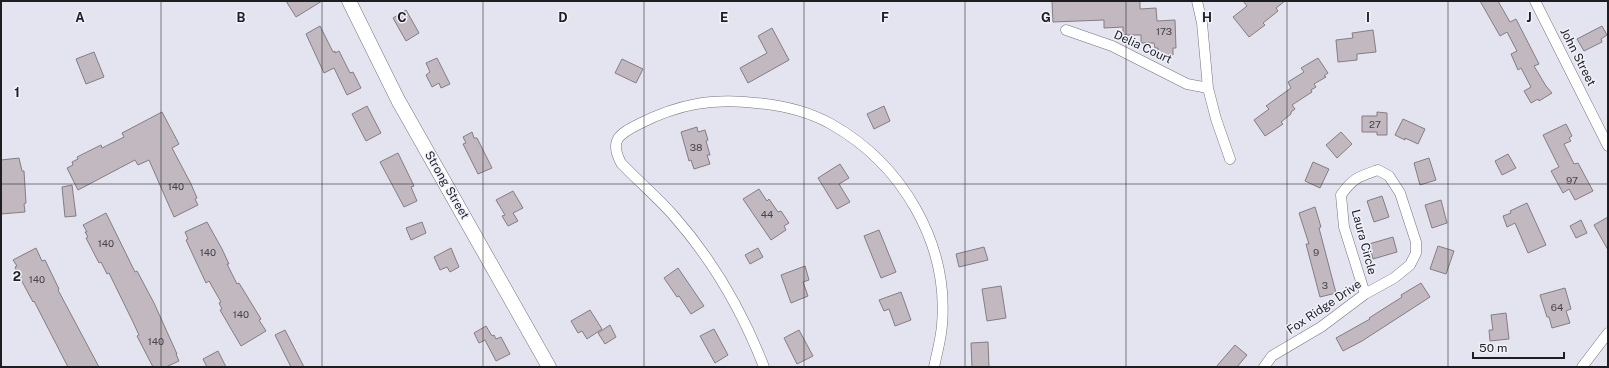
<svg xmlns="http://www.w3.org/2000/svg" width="1609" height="368" font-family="'Public Sans',sans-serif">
<rect width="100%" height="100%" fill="#e3e4ef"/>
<path fill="#c1b8c0" stroke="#857d84" d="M286 1H322L296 17Z
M1052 1H1140V9L1156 8 1157 21 1175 20 1176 48H1173V55H1158V48H1155L1154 43H1141V35H1123V27L1104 28V20L1053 22Z
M1243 1H1285L1276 8 1278 11 1263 23 1265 25 1249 37 1233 17 1247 6Z
M1480 1H1498L1510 22 1516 19 1539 64 1534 66 1546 86 1552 93 1539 101 1538 99 1531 103 1524 91 1531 87 1521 68 1518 70 1511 54 1517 51 1507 32 1500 36Z
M406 10 419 33 406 41 393 18Z
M320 26 333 52 335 51V53L339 51 350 73 353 72 361 88 347 95 334 68 324 73 306 34Z
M1602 26 1607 35 1601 39 1602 42 1584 51 1577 39Z
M772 28 789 60 748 83 740 68 767 53 758 36Z
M1373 30 1376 52 1357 54V60L1338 62 1336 40 1353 38 1352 33Z
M94 52 104 77 86 84 76 59Z
M437 58 450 84 441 88 439 83 432 87 426 75 430 72 426 63Z
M1318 58 1328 73 1324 76 1326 77 1314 84 1316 87 1311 90 1312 92 1292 105 1295 109 1291 112V114L1281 122 1283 124 1265 136 1254 120 1269 109 1266 106 1291 88 1288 82 1304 72 1301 68Z
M622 59 643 69 636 83 615 73Z
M367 106 381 133 366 141 352 114Z
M884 106 890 121 874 129 867 114Z
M162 112 179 144 172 148 191 184 197 198 195 199 198 205 174 217 149 160 138 165 135 160 78 190 67 168 73 165 72 162 78 159 77 157 101 145 102 148 124 137 122 133Z
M1377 112 1387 113V135H1377V132H1362V116H1377Z
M1403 119 1425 129 1418 144 1405 138V140L1395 135Z
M1566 124 1572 136 1569 138 1571 141 1564 144 1574 164 1578 163 1593 191 1575 200 1569 189 1563 193 1551 171 1559 167 1543 135Z
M697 127 698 132 705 130 708 140 706 141 710 155H707L710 164 694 169 691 160 689 161 681 132Z
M472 132 474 138H477L492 168 478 174 463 144 466 143 463 137Z
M1341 132 1352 144 1337 158 1326 145Z
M398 153 414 186 411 187 417 201 404 207 380 162Z
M1508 154 1516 168 1502 175 1495 161Z
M19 158 22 171H24L26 203 24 204 25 212 1 214V160Z
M1429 158 1436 180 1420 185 1414 163Z
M1313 162 1329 169 1320 188 1305 181Z
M840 164 849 178 839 184 850 202 837 209 818 178Z
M72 185 76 216 65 217 62 187Z
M759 189 767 201 769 199 778 212 781 211 789 223 784 226 786 230 771 240 743 199Z
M513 191 523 208 513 213 518 221 508 226 502 216 505 215 496 200Z
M1382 196 1389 217 1374 222 1367 201Z
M1441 200 1447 223 1432 228 1425 205Z
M1527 203 1546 245 1528 253 1515 223 1507 227 1503 216 1511 213 1510 211Z
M1315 207 1321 227 1319 228 1336 293 1320 297 1306 244H1309L1299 213Z
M106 213 135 272 137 271 154 303 177 354H176L179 361 166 367H153L137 336 139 335 133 322 109 273 107 274 101 262 99 263 86 238 88 237 85 232H87L83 225Z
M1608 217V250L1594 225Z
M1581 220 1587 233 1576 238 1570 226Z
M207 222 222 249 229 264H227L237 284 239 283 261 319 259 320 266 331 241 346 220 310 222 309 219 303 221 302 209 281 206 283 186 240 188 239 185 232Z
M422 222 426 233 411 240 406 228Z
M879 230 896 272 881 278 864 236Z
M1393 237 1397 252 1373 259 1369 244Z
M1438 246 1454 251 1446 274 1430 269Z
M984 247 988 260 959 267 956 254Z
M36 248 42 261 45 260 59 289 58 290 99 367H68L34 301 33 302 18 274 15 267 17 266 13 260Z
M451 248 459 267 450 272 447 267 440 270 434 257Z
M758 248 763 257 750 264 745 255Z
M805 266 809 280 803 282 808 296 791 303 781 275Z
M678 268 704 306 691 314 679 296 677 297 664 278Z
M1421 283 1430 297 1362 341 1343 351 1336 338 1370 319 1369 318 1402 297 1401 295Z
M1001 286 1006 318 987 321 982 289Z
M1565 288 1571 309 1566 311 1570 323 1552 328 1549 317H1547L1540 295Z
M901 292 911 320 895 326 889 309 884 311 879 300Z
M590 310 602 329 587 339 582 331 578 333 571 321Z
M1506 313 1509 339 1490 341 1489 330H1493L1491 315Z
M610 325 616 337 605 344 598 333Z
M486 326 492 336 494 335 496 339 501 337 510 354 496 361 485 340 479 343 474 333Z
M714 329 728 355 715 363 700 336Z
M285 330 304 367H291L275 335Z
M799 330 813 356 797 364 784 338Z
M988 342 989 367H972L971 343Z
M1235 345 1247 355 1237 367H1216Z
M218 351 226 367H207L203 359Z"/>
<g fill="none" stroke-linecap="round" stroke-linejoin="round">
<g stroke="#73737d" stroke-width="11">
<path id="street" d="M1197 1 1202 23 1208 88 1216 119 1230 159
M1535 1 1608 146
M1066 30 1112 46 1187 84 1208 88
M764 367C743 313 712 259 673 215 657 197 638 181 621 163 609 140 619 134 639 124 678 104 712 98 756 103 781 105 809 112 831 124 902 164 949 243 942 325 941 339 937 353 934 367
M1264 367 1272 356 1321 327 1365 294 1394 278 1410 265 1416 253V242L1400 193 1389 176 1378 170C1358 177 1353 178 1341 195L1344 227 1365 294
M1582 367 1608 333"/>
</g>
<g stroke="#73737d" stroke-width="15">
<path id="secondary" d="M349 1 398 100 549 367"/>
</g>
<use href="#street" stroke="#fff" stroke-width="10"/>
<use href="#secondary" stroke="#fff" stroke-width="14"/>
</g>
<path fill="none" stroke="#1e1e22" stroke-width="1" stroke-opacity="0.55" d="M161 1V367M322 1V367M483 1V367M644 1V367M804 1V367M965 1V367M1126 1V367M1287 1V367M1448 1V367M1 184H1608"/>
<g text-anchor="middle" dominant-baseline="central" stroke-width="3" stroke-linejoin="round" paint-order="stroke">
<g font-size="10" fill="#47444a">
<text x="1164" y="31">173</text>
<text x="1375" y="124">27</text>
<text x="696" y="147">38</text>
<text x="1572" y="180">97</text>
<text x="176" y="186">140</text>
<text x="767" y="214">44</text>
<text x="106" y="243">140</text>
<text x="208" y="252">140</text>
<text x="1316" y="252">9</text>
<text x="37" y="279">140</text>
<text x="1325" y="285">3</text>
<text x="1557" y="307">64</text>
<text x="241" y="314">140</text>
<text x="156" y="341">140</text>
</g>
<g font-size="12" fill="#1e1e22" stroke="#f1f1fc">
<text transform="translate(1143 47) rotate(25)">Delia Court</text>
<text transform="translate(1578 57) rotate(63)">John Street</text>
<text transform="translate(447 185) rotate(60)">Strong Street</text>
<text transform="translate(1364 242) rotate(75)">Laura Circle</text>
<text transform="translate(1324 307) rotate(-34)">Fox Ridge Drive</text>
</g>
</g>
<g font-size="13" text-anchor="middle" font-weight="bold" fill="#1e1e22" stroke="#f1f1fc" stroke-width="3" stroke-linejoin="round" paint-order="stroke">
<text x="80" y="22">A</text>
<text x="241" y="22">B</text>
<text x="402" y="22">C</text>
<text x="563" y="22">D</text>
<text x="724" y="22">E</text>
<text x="885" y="22">F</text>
<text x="1046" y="22">G</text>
<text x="1207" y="22">H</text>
<text x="1368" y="22">I</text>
<text x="1529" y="22">J</text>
<text x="17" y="97">1</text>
<text x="17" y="281">2</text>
</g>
<rect width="1609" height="368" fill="none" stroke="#1e1e22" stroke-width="4"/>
<path d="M1473 352v6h91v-6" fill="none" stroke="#1e1e22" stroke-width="2"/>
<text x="1479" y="352" font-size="12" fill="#1e1e22" stroke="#f1f1fc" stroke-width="3" paint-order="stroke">50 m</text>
</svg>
